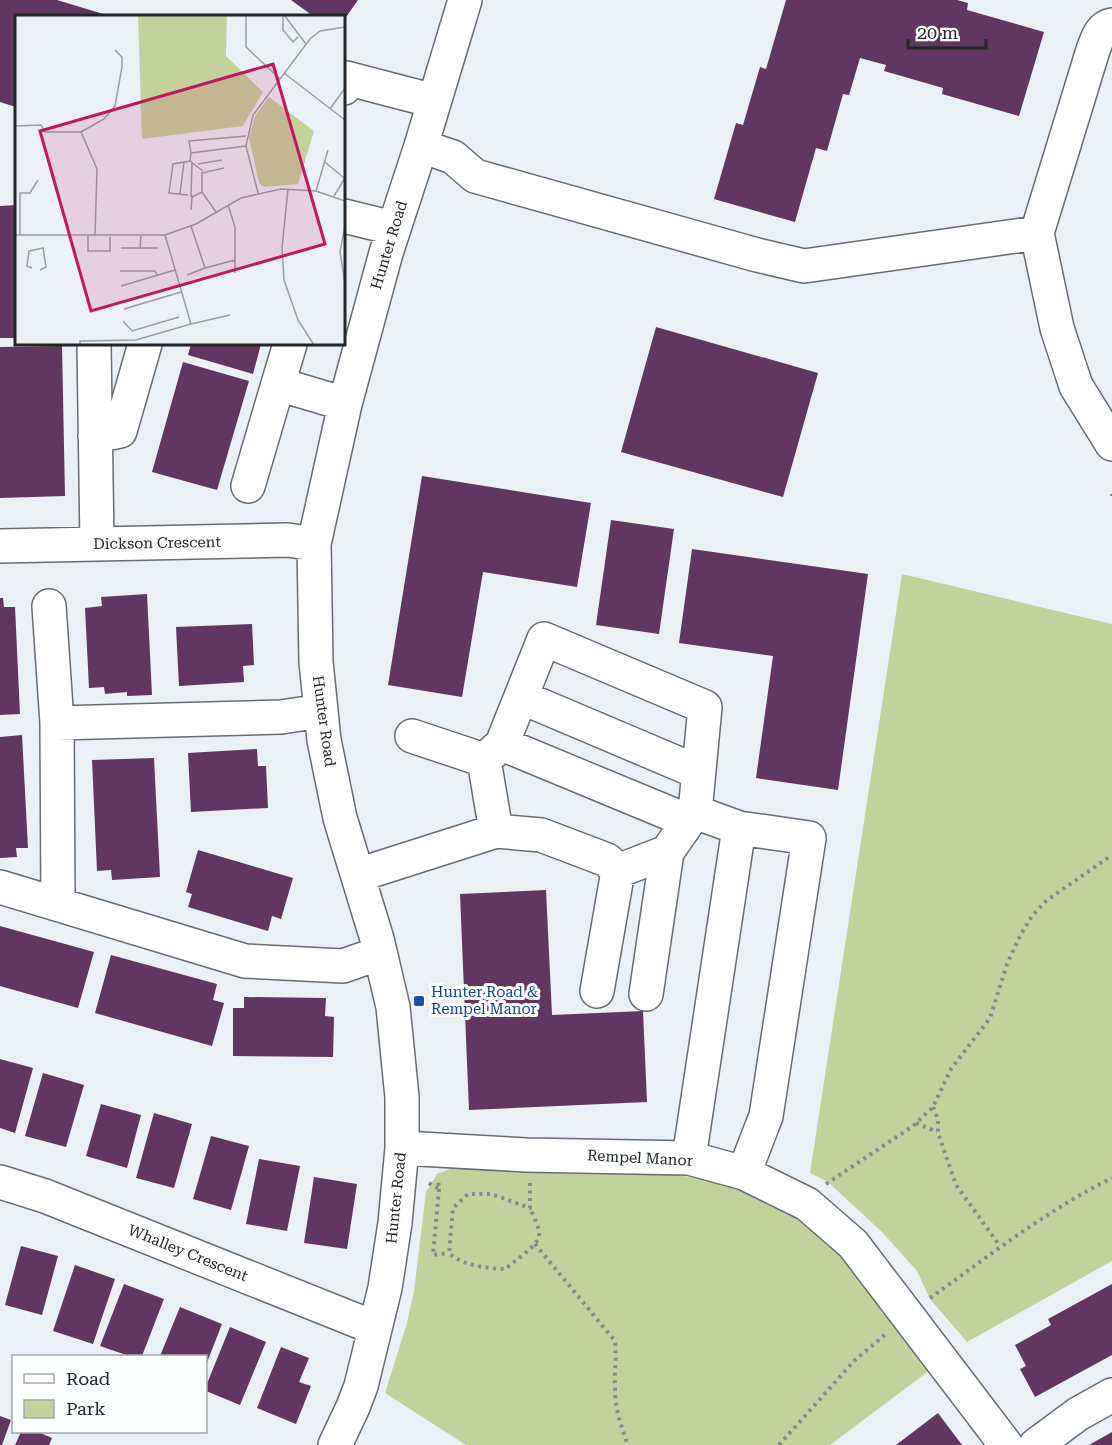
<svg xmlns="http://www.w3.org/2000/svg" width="1112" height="1445" font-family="'Roboto Serif',serif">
<rect width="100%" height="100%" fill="#eaf0f6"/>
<path fill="#c3d29d" d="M902 574 1112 624V1261L967 1342 930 1299 917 1271 882 1232 828 1182 810 1173Z
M455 1167 675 1174 730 1186 773 1203 799 1218 847 1259 930 1370 830 1445H466L385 1393 407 1323 414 1291 426 1192 437 1174Z"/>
<path fill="#613660" d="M0 0H57L110 16H16V107L0 102Z
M291 0H358L344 20V16H313Z
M786 0H957L968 3 967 10 1044 32 1019 116 942 94 943 88 884 71 886 65 860 58 849 95 843 94 827 151 816 148 795 222 714 199 736 123 743 125 760 67 766 69Z
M16 205V338H0V206Z
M656 327 818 373 783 497 621 452Z
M191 344H261L253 374 188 355Z
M62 346 65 496 0 498V347Z
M183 362 249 381 217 490 152 472Z
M422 476 591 503 577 587 483 572 462 697 388 685Z
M611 520 674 529 659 634 596 625Z
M692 549 868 574 838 790 756 778 773 656 679 643Z
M147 594 152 695 127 696V692L105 694 104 687 89 688 85 608 102 606 101 597Z
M0 598H3L4 607H15L20 714 0 715Z
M252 624 254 665 243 666 244 682 179 686 176 627Z
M22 735 28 848H16L17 857 0 858V737Z
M257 749 258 766H266L268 808 191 812 188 753Z
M154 758 160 877 112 880 111 870 97 871 92 760Z
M198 850 293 878 281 919 272 916 268 931 188 907 192 894 186 892Z
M546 890 552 1015 643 1011 647 1102 469 1110 460 894Z
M0 926 94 952 78 1008 0 986Z
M111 955 217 984 213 1000 224 1003 212 1046 95 1013Z
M244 997 326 998 325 1016 334 1017 333 1057 233 1056V1008H244Z
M0 1059 33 1068 15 1133 0 1128Z
M43 1073 84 1085 66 1147 25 1136Z
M101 1104 141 1115 127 1168 86 1156Z
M154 1113 192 1124 174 1188 136 1178Z
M211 1136 249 1146 231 1210 193 1199Z
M259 1159 300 1166 287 1231 246 1224Z
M314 1177 357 1184 347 1249 304 1243Z
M21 1246 58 1256 42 1315 5 1305Z
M75 1265 115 1279 93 1344 53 1331Z
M124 1284 164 1299 142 1356H129L100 1346Z
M1112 1284V1355L1035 1397 1020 1369 1026 1366 1015 1345 1051 1325 1048 1319Z
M180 1307 222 1324 206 1365V1356H160Z
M230 1327 266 1342 240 1405 206 1391V1386Z
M281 1347 309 1358 299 1382 311 1386 296 1424 257 1408Z
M938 1413 962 1445H896Z
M0 1416 11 1420 2 1445H0Z
M21 1432H38L52 1438 49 1445H15Z
M1112 1432V1445H1089Z"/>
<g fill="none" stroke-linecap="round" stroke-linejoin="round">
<g stroke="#676c72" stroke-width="36">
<path id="minor" d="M1112 25C1100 27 1097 40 1093 50L1037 233 1057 328 1076 386 1112 444
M344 88 346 78 434 101
M421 146 453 157 475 176 757 255 804 266 1037 233
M344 216 393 228
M94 344 97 544
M278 384 290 344
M95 436 120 431 145 344
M248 486 278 384 345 404
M0 546 288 540 314 544
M49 606 57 723
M521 697 698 772
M412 736 484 760 496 831
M502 744 544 639 705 707 695 812
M484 760 502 744 688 821
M739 828 809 838 766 1116 744 1173
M618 871 667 852 695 812 739 828 689 1158
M358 875 496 831 541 835 607 860 618 871 597 991
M0 887 245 961 343 966 380 953
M58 904 57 723 281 717 321 711
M646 994 667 852
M402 1148 526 1155 689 1158 744 1173 807 1204 853 1244 1006 1445
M0 1182 45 1196 375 1328
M335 1445 353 1407 361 1386 385 1288 395 1223 402 1148V1097L393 1007 377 939 340 818 324 740 316 662 314 544 345 404 386 253 421 146 465 0
M1036 1445 1078 1414 1112 1395"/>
</g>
<path stroke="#868a8e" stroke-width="4" stroke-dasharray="3 4.5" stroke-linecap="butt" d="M1112 494V496
M933 1107 938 1119V1133L956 1185 1000 1246
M916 1123 937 1132
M429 1183 439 1189 438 1179
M530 1183V1208L491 1194H468L453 1208 449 1253C463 1266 486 1268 505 1269 513 1262 538 1246 539 1236 540 1227 533 1216 530 1208
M826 1184 913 1126 933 1107 951 1069 990 1018 1007 964 1020 936 1032 916 1046 901 1112 855
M439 1189 433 1255 449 1253
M535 1244 615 1341C617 1358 614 1372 615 1389 615 1408 621 1427 628 1445
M930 1298C989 1256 1047 1210 1112 1178
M779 1445 854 1361 887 1333"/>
<use href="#minor" stroke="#fff" stroke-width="33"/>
</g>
<rect fill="#1a4fb4" stroke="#fbfdfe" stroke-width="2" x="413" y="995" width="12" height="12" rx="3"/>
<g text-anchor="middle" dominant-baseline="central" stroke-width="6" stroke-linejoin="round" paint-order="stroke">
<g font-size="15" fill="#232527" stroke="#fbfdfe">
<text transform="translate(389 245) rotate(-73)">Hunter Road</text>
<text transform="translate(157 543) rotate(-1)">Dickson Crescent</text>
<text transform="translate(324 721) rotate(82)">Hunter Road</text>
<text transform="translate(640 1158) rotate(3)">Rempel Manor</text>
<text transform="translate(396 1198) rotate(-84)">Hunter Road</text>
<text transform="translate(188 1253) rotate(22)">Whalley Crescent</text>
</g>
<g font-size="15" fill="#164399" stroke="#fbfdfe" text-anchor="start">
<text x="431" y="992">Hunter Road &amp;<tspan x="431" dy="17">Rempel Manor</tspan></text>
</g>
</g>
<g transform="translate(15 15)">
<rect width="330" height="330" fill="#eaf0f6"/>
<path d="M123 0H212L211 41 248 77 228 111 127 124ZM254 82 299 116 283 169 249 172 244 168 234 123 240 101Z" fill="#c3d29d"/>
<path fill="none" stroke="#9a9fa3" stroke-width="1.5" d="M231 0V32L265 64M268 0V15L278 27 283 22M269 0 291 29M269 58 330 105M315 94 330 73M0 111 26 110 30 117H66L89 104 100 91 107 52V42L100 35M66 117 82 154 80 221M176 138 174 126 231 121M310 147 329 163M183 149 207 145M188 156 175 146 176 138 231 131M273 174 267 233 269 265 283 305 299 330M301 176 313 135M243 178 231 131 238 100 295 24 305 16 330 12M165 179 169 147M173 180 154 178 158 149 175 146M319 181 330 163M176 182 177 147M213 190 220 212V258M176 195 177 182 187 177M201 197 187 177V158L209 153M176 211 190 253 220 245M330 211 325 237 330 269M0 220H150L181 209 226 183 266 174 301 176 330 186M5 220V178H15L23 165M73 221V236H95V222M126 221 125 233H143M106 233H125M17 253 12 251 14 236 28 233 31 252 25 255M105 256H140L142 260M172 260 190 253M106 271 160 255M109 294 166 277M108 306 117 316 164 302M176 309 215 300M65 330V326L121 325 176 309 150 220"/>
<path fill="#c2185b" fill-opacity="0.15" stroke="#c2185b" stroke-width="3" d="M258 49 310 229 76 296 25 116Z"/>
<rect width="330" height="330" fill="none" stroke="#232527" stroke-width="3"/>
</g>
<rect x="12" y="1355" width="195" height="78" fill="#fbfdfe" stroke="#a5a7a8" stroke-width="1.5"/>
<rect x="24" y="1374" width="30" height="9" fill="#ffffff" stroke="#a5a7a8" stroke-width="1.5"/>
<text x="66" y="1385" font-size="18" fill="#232527">Road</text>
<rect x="24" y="1400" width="30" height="18" fill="#c3d29d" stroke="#a5a7a8" stroke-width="1.5"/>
<text x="66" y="1415" font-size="18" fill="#232527">Park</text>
<path d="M908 39v9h78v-9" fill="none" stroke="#232527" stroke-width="3"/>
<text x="917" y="39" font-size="18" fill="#232527" stroke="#fbfdfe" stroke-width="4.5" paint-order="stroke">20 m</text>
</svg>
